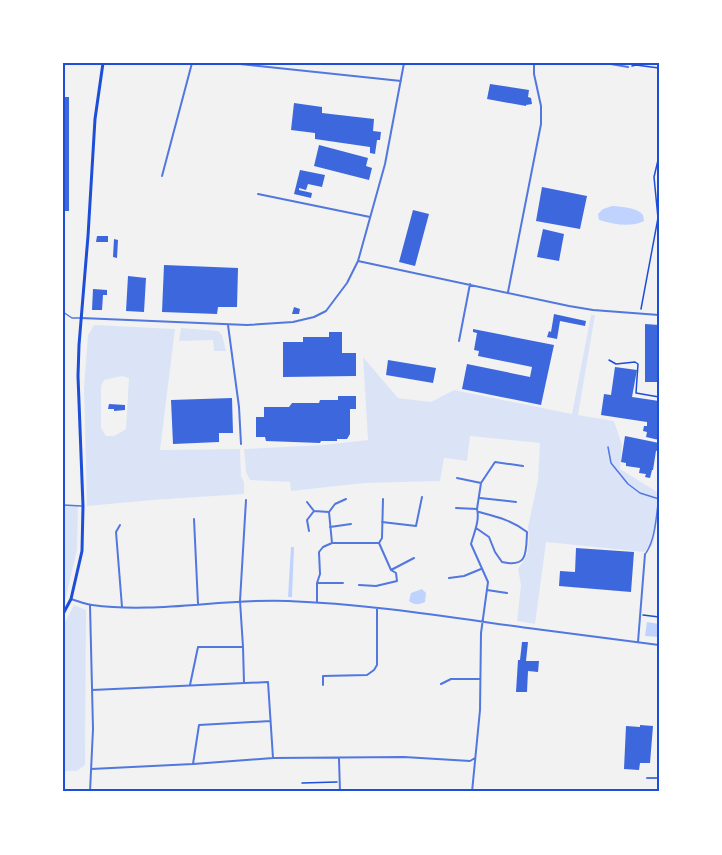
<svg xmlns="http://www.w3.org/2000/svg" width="722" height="855" font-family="'Titillium Web',sans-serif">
<rect width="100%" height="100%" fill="#f2f2f2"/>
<path fill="#dbe4f7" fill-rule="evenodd" d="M591 315H595L578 415 614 421 622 445 620 469 659 493V510L653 545 644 552 546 542 535 624 517 621 521 585 518 569 527 555 529 541 528 527 538 480 540 443 470 436 467 461 444 458 440 481 364 483 291 491 290 482 250 480 246 472 244 449 323 445 368 440 363 357 398 398 431 402 454 390 572 414Z
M94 325 175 329 160 450 240 449 241 476 244 482V494L153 500 87 506 84 387 88 335ZM122 376 129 378 126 429 114 436H106L101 428V386L104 380Z
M181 328 218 331 222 335 226 351H214L213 340 179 341Z
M63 505 78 506 77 550 66 597 63 604Z
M74 605 86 610 85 765 77 771H63V626Z"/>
<path fill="#bfd3fe" d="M612 206C623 207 636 207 643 215L644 221C630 228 613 224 599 220L598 214 603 209Z
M291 547H294L292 597H288Z
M422 589 426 593 425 602C419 605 414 605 409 601L411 593Z
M647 622 659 624V637L645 636Z"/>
<path fill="#3d67dc" d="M490 84 529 90 528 97 531 98 532 104 526 105V106L487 99Z
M63 97H69V211H63Z
M294 103 322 107V113L374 119 373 131 381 132 380 140H377L375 154 370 153V147L315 139V133L291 130Z
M319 145 368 158 366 166 372 168 369 180 314 166Z
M300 170 325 175 322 187 308 184 306 190 299 188V190L312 193 311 198 294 194Z
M542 187 587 196 580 229 536 221Z
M413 210 429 214 415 266 399 262Z
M543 229 564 234 559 261 537 257Z
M97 236H108V242H96Z
M114 239 118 240 117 258 113 257Z
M164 265 238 268 237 307H218L217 314 162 312Z
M128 276 146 278 144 312 126 311Z
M93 289 107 290V295H103L102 310H92Z
M294 307 300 309 299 314H292Z
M554 314 586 321 585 326 560 321 557 339 547 337 549 331 551 332Z
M645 324 659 325V382H645Z
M473 329 554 345 541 405 462 389 467 364 530 377 532 367 478 356 479 351 474 350 477 333 473 332Z
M329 332H342V353H356V376L283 377V342H303V337H329Z
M388 360 436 368 433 383 386 375Z
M615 367 637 370 632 397 659 401V440L646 437 647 432 643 431 644 426H647V422L601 415 604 394 611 395Z
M338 396H356V409H350V434L347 439H337V441H321L320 443 266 441 265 437H256V417H264V407H289L292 403H319L320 400H338Z
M232 398 233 433H219V442L173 444 171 400Z
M109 404 125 405V410L114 411V409H108Z
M625 436 659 443V450L656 451 653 470H652L650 478 645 477 646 474 639 473 640 468 626 466V463L621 462Z
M576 548 634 552 631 592 559 586 560 571 575 572Z
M522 642H528L526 661H539L538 672 528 671 527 692H516L518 660H520Z
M640 725 653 726 650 763H640L639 770 624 769 626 726 640 727Z"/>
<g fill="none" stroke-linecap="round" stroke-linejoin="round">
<path stroke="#1d4ed8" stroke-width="1.5" d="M632 66 636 65 659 68
M641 309 658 218 654 177 659 156
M609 360 616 364 635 362 638 364 636 393 659 397
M643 615 659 617
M302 783 337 782"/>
<path stroke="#5277de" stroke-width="1.5" d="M63 312 72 318H81
M63 505 82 506"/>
<path stroke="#5277de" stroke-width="1.5" d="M608 447 611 463 628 484 640 493 659 499
M646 553C656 538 656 515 659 497"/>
<path stroke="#5277de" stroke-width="2" d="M231 63 401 81
M605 63 628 67
M162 176 192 63
M258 194 370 217
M358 261 569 306 593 310 659 315
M508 292 541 124V106L534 74V63
M81 318 247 325 293 322 314 317 326 311 347 283 358 261 385 164 404 63
M228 325 239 407 241 444
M459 341 470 284
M457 478 481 483
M480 498 516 502
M307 502 314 511 307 520 309 531
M456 508 477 509
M314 511 329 512 332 543
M329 512 335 504 346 499
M194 519 198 604
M382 522 416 526 422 497
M120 525 116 532 122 607
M330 527 351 524
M476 528 489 537 495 552 502 562C528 568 526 553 527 532 511 520 498 517 479 512
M391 570 414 558
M449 578 464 576 481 569
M317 583H343
M359 585 376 586 397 581 396 573 391 570 379 543
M487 590 507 593
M71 599C78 601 85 604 92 605 156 614 224 598 288 601 368 604 448 617 528 628 572 634 615 639 659 645
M317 602V583L320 574 319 552 323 547 332 543H379L382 538 383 499
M638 642 645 554
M244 683 243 647 240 601 246 500
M441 684 451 679H480
M190 685 198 647H243
M323 685V676L367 675 374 670 377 665V608
M92 690 268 682 273 758
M339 759 340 792
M193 764 199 725 270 721
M91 769 193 764 273 758 404 757 470 761 475 758
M647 778H659
M90 792 93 729 90 605
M472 792 480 710 481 633 488 582 471 544C474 533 480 520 477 509L481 483 495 462 523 466"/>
<path stroke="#1d4ed8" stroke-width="3" d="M63 614 71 599 82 551 83 506 78 376 79 345 88 236 95 119 103 63"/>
</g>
<rect width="722" height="855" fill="none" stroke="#ffffff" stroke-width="129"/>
<rect x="64" y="64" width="594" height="726" fill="none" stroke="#1d4ed8" stroke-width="2"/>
</svg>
